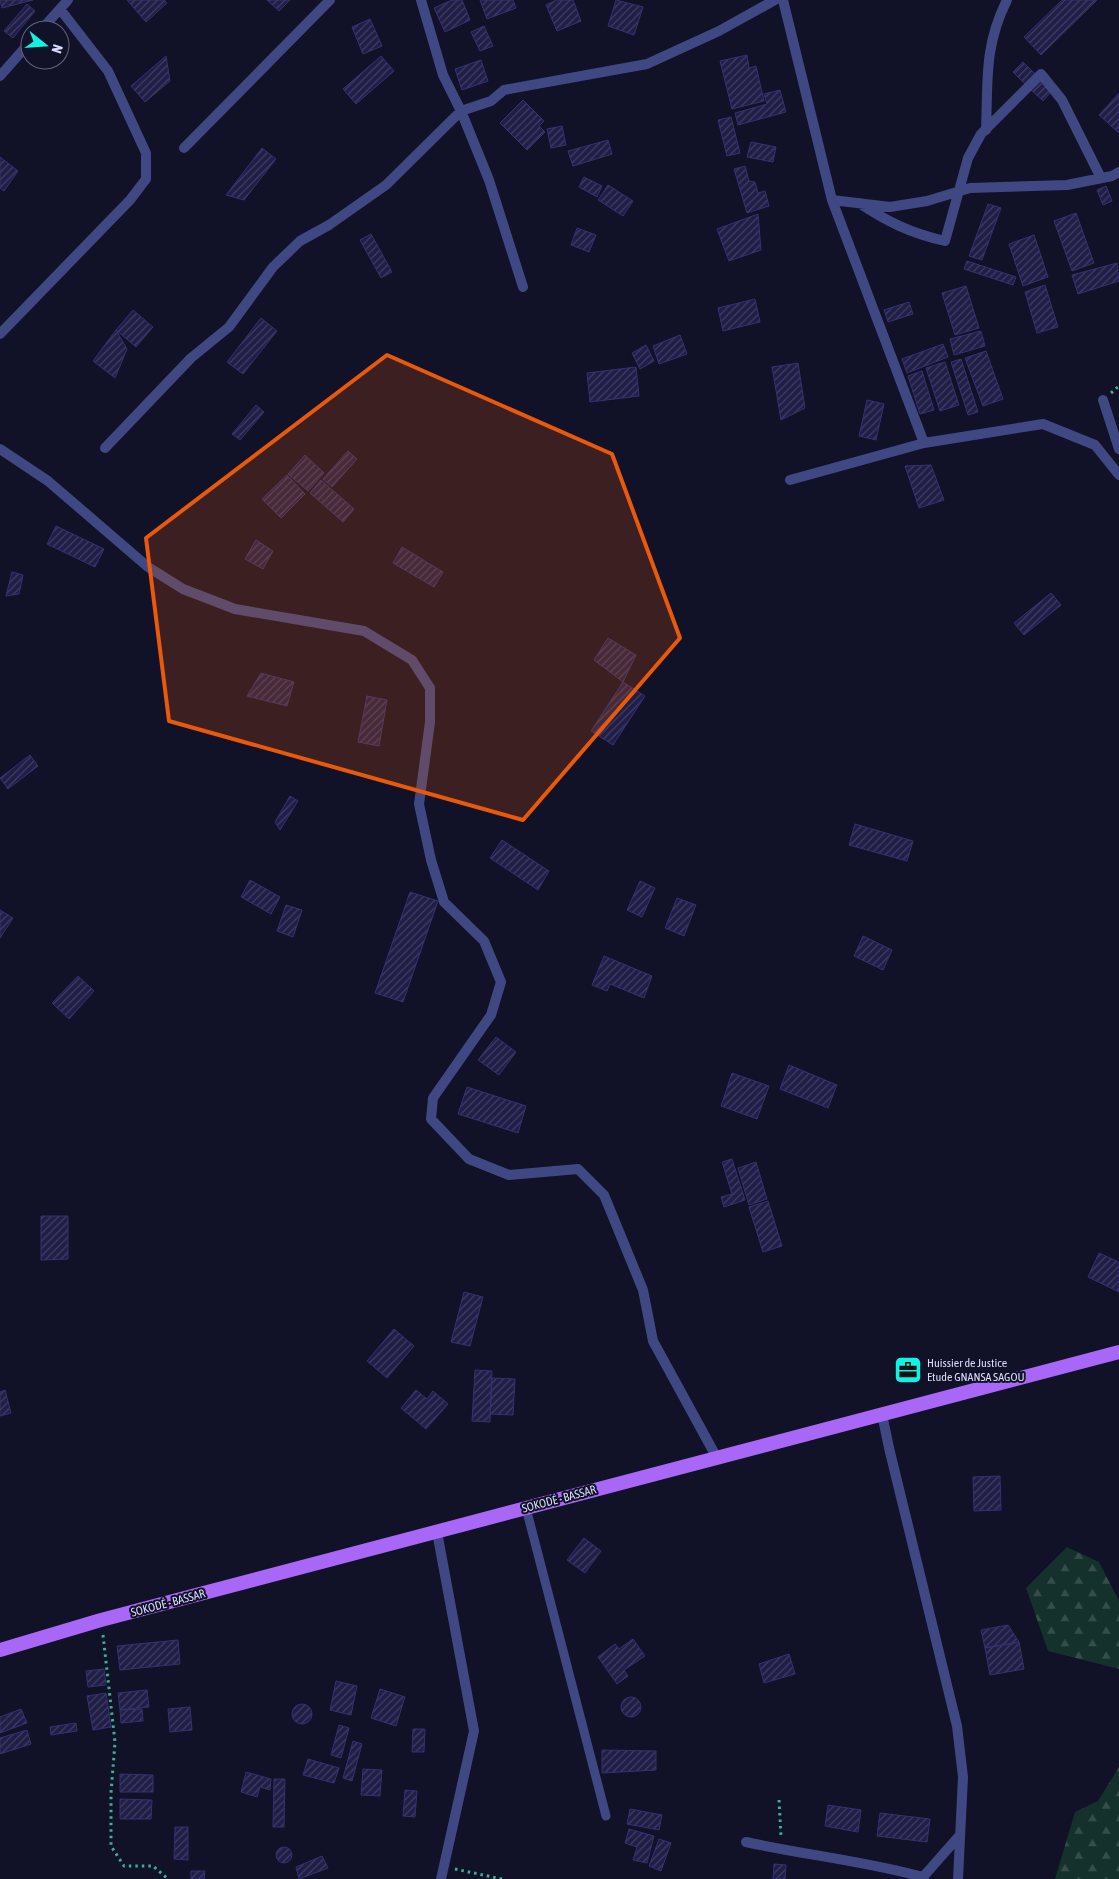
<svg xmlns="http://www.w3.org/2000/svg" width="1119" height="1879" font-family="'Asap Condensed',sans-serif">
<defs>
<pattern id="forest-firs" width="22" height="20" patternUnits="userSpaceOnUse" patternTransform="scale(1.25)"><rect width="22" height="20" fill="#15312b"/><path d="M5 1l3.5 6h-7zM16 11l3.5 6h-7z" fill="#364e4b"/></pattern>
<pattern id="building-hatch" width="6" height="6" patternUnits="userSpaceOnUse" patternTransform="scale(1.25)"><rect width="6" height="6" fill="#201e47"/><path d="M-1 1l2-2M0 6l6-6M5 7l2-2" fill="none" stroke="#403e62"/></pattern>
</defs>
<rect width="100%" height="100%" fill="#111127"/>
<path fill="url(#forest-firs)" d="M1067 1547 1099 1562 1119 1601V1669L1048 1651 1026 1588Z
M1119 1767V1879H1055L1075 1812 1098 1801Z"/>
<path fill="url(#building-hatch)" stroke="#333272" d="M0 0H33L2 8Z
M127 0H164L167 3 146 22Z
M267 0H290L279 11Z
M452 0H462L470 20 445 32 434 8Z
M480 0H513L516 8 487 19Z
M556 0H573L581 21 557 31 546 5Z
M616 0 643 7 634 35 608 26Z
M1062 0H1097L1041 55 1024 37Z
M27 4 35 11 13 38 4 31Z
M370 19 382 46 363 54 352 27Z
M484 26 493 46 480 51 471 32Z
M747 55 749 68 756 66 764 101 732 109 720 61Z
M166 56 170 81 145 102 131 86Z
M381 56 394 71 356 104 343 89Z
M481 60 488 81 462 90 455 69Z
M1023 62 1036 75 1026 85 1013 72Z
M1039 79 1052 91 1043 101 1030 89Z
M780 90 786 112 738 125 735 113 767 104 764 94Z
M1119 93V133L1099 115Z
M523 100 544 121 539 126 545 132 527 150 500 123Z
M731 117 740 153 727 156 718 120Z
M562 126 566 145 551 148 547 129Z
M608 140 612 154 573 166 568 151Z
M751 142 776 147 773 162 747 157Z
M262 148 276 159 244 200 226 195Z
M0 157 18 171 4 191 0 188Z
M745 166 749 181 755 182 758 193 765 191 769 206 747 213 734 169Z
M584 177 602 186 597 197 579 187Z
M608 185 633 201 623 216 598 200Z
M1106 186 1112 201 1103 205 1097 190Z
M988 204 1001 208 982 260 969 256Z
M1076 213 1094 263 1072 271 1054 221Z
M758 214 761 250 729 261 717 229Z
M577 228 596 235 589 252 571 245Z
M371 234 392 272 381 278 360 240Z
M1034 235 1048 277 1023 286 1009 244Z
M967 261 1016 277 1013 285 964 269Z
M1117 263 1119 281 1078 294 1072 275Z
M1045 285 1058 327 1037 333 1025 292Z
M966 286 979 328 955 335 942 293Z
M755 299 760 322 723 331 718 308Z
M909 302 913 314 888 322 884 310Z
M133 310 153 327 136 347 116 330Z
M261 318 277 331 243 374 227 362Z
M116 330 127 349 115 378 93 361Z
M981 331 985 346 954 355 950 339Z
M680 335 687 354 659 364 653 346Z
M943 344 948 357 907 373 902 359Z
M646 345 654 361 640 369 632 353Z
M986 351 1003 399 983 406 965 358Z
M961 359 978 412 968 415 951 362Z
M945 362 959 405 940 411 926 368Z
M798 363 805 408 781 420 772 367Z
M636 367 639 396 590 402 587 373Z
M922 371 934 410 920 414 908 376Z
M867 400 884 404 876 440 859 436Z
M256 405 264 412 240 440 232 434Z
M348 451 357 459 332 487 323 479Z
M305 455 324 473 308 491 288 474Z
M931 465 944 500 919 508 905 466Z
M287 475 305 494 281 518 262 499Z
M321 480 354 509 343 522 310 493Z
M56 526 104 549 95 567 47 544Z
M256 540 273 551 263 569 245 559Z
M402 547 443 572 434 587 393 563Z
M12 572 23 575 19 594 6 596Z
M1051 593 1061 605 1024 635 1014 623Z
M608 638 636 655 623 682 594 660Z
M261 673 294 682 287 706 247 696Z
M623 682 645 696 613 745 591 731Z
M367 696 387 700 379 746 358 742Z
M30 755 38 766 8 789 0 778Z
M290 796 298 801 280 830 275 822Z
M855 824 913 841 907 861 849 845Z
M502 840 549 871 538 890 490 858Z
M250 880 280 897 271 914 241 897Z
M640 881 655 888 642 917 627 910Z
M410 892 438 901 403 1002 375 993Z
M677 898 696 905 684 936 665 928Z
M286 905 302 910 293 937 277 931Z
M0 910 13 918 0 938Z
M863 936 892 950 883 970 854 956Z
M604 956 652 976 644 998 610 984 607 991 592 985Z
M78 976 94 991 69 1019 52 1003Z
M496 1037 516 1052 499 1075 478 1060Z
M789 1065 837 1085 828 1108 780 1089Z
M732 1073 769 1086 757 1119 721 1106Z
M467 1087 526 1106 518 1133 458 1114Z
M732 1159 745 1200 724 1207 721 1197 732 1194 722 1162Z
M756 1162 767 1199 749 1205 738 1168Z
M768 1201 782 1246 763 1252 749 1207Z
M41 1216H68V1259L41 1260Z
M1099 1253 1119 1262V1292L1088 1277Z
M464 1292 483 1297 470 1346 451 1342Z
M394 1329 414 1346 387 1378 367 1361Z
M475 1370 492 1371 490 1422 472 1421Z
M492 1378 515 1379 513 1415 490 1414Z
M5 1390 11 1413 0 1416V1392Z
M416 1390 427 1399 433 1391 448 1404 426 1429 401 1408Z
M1000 1476 1001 1510 974 1511 973 1477Z
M584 1538 601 1551 585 1573 567 1560Z
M1008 1625 1019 1642 985 1648 981 1630Z
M633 1639 645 1656 624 1670 628 1676 617 1684 598 1657 615 1644 619 1649Z
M178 1640 180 1664 120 1670 117 1646Z
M1019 1642 1024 1669 990 1675 985 1648Z
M789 1654 795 1674 764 1683 759 1664Z
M104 1669 106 1685 88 1687 86 1671Z
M336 1681 357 1686 351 1715 330 1710Z
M380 1689 405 1697 396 1726 371 1718Z
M147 1690 149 1707 120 1710 118 1693Z
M106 1693 111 1727 93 1730 87 1696Z
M621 1707a10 10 0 1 1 20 0a10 10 0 1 1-20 0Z
M292 1714a10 10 0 1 1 20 0a10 10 0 1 1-20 0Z
M190 1707 192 1730 170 1732 168 1709Z
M21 1709 27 1723 0 1733V1717Z
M142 1709 143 1721 121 1723 120 1710Z
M76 1723 77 1731 51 1735 50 1727Z
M339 1725 349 1728 341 1758 331 1755Z
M413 1729H425L424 1752H412Z
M27 1730 31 1744 0 1754V1738Z
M353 1741 362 1744 352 1781 343 1778Z
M602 1750 656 1751V1770L602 1773Z
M308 1759 339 1768 334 1783 303 1775Z
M363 1769 382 1770 380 1796 361 1795Z
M246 1772 271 1779 270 1790 260 1787 257 1797 241 1792Z
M120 1774 153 1775V1792H120Z
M274 1779H285L284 1827H273Z
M405 1790 417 1791 415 1817 403 1816Z
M120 1799 152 1800 151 1819H120Z
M828 1805 861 1810 858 1832 825 1826Z
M630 1809 662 1815 659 1830 627 1824Z
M880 1813 930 1819 927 1842 877 1836Z
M175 1827H188V1860L174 1859Z
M629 1829 654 1836 647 1863 633 1860 637 1847 625 1843Z
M659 1839 671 1843 661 1871 649 1866Z
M276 1855a8 8 0 1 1 16 0a8 8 0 1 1-16 0Z
M322 1856 328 1868 299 1879 296 1867Z
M774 1864 786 1865 785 1879H773Z
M191 1871H205L204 1879H191Z"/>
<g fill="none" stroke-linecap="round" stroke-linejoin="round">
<path stroke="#37b396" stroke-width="3" stroke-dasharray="2.5 4" stroke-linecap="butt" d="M1111 393 1119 386
M103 1635 115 1742 111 1793V1846L124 1866H153L168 1879
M779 1800 781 1836
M455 1869 502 1879"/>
<path stroke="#3f4883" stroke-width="9" d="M526 1508 606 1816"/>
<path stroke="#3f4883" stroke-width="10" d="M421 0 443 75 461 111 489 180 523 287
M783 0 832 200 924 443
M41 30 68 0
M0 76 30 42
M986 130C988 80 984 46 1007 0
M184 148 330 0
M832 200 890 207 927 201 970 188 1067 185 1112 176 1119 172
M859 203C888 222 910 233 945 241L968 158 981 134 1041 74 1062 100 1101 178
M0 334 130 200 146 179V153L108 71 60 9
M1103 400 1119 449
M105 448 191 358 229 327 273 267 300 241 329 225 386 185 461 111 491 101 504 90 647 64 719 31 775 0
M0 449 48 481 148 567 183 589 235 609 364 631 412 660 430 688V722L419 804 431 860 444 902 484 941 501 982 491 1015 433 1098 431 1119 469 1159 509 1175 578 1169 604 1195 643 1290 653 1341 717 1458
M790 480 924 443 1043 424 1095 445 1119 475
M882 1414 889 1448 957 1726 963 1777 958 1879
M437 1532 474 1731 441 1879
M746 1842C805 1855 865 1861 923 1877
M924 1879 923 1877 960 1835"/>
<path stroke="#a867f7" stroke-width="14" d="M0 1650 101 1620 1119 1352"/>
</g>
<path fill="#e8590c" fill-opacity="0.2" stroke="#e8590c" stroke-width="4" stroke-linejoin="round" d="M387 355 612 454 680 638 523 820 169 721 146 538Z"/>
<defs>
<g id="office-square" transform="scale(1.4375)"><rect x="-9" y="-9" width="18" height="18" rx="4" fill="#10f2e2" stroke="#111127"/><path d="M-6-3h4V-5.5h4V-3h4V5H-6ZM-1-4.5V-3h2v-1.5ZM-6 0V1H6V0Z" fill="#111"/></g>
</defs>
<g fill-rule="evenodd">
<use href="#office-square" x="908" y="1370"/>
</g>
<g text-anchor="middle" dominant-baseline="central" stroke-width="4" stroke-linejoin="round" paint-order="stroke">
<g font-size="12" fill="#d9dbfd" stroke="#111127" text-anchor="start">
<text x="927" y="1363">Huissier de Justice<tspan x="927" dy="14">Etude GNANSA SAGOU</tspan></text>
</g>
<g font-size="12" fill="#d9dbfd" stroke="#111127">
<text transform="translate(559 1499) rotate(-15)">SOKODÉ - BASSAR</text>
<text transform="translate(168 1603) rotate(-15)">SOKODÉ - BASSAR</text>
</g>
</g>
<g transform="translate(45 45) rotate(107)"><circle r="24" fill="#111127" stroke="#61627d"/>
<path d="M0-4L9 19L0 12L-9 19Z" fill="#10f2e2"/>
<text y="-8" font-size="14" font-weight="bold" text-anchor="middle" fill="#d9dbfd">N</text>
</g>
</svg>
